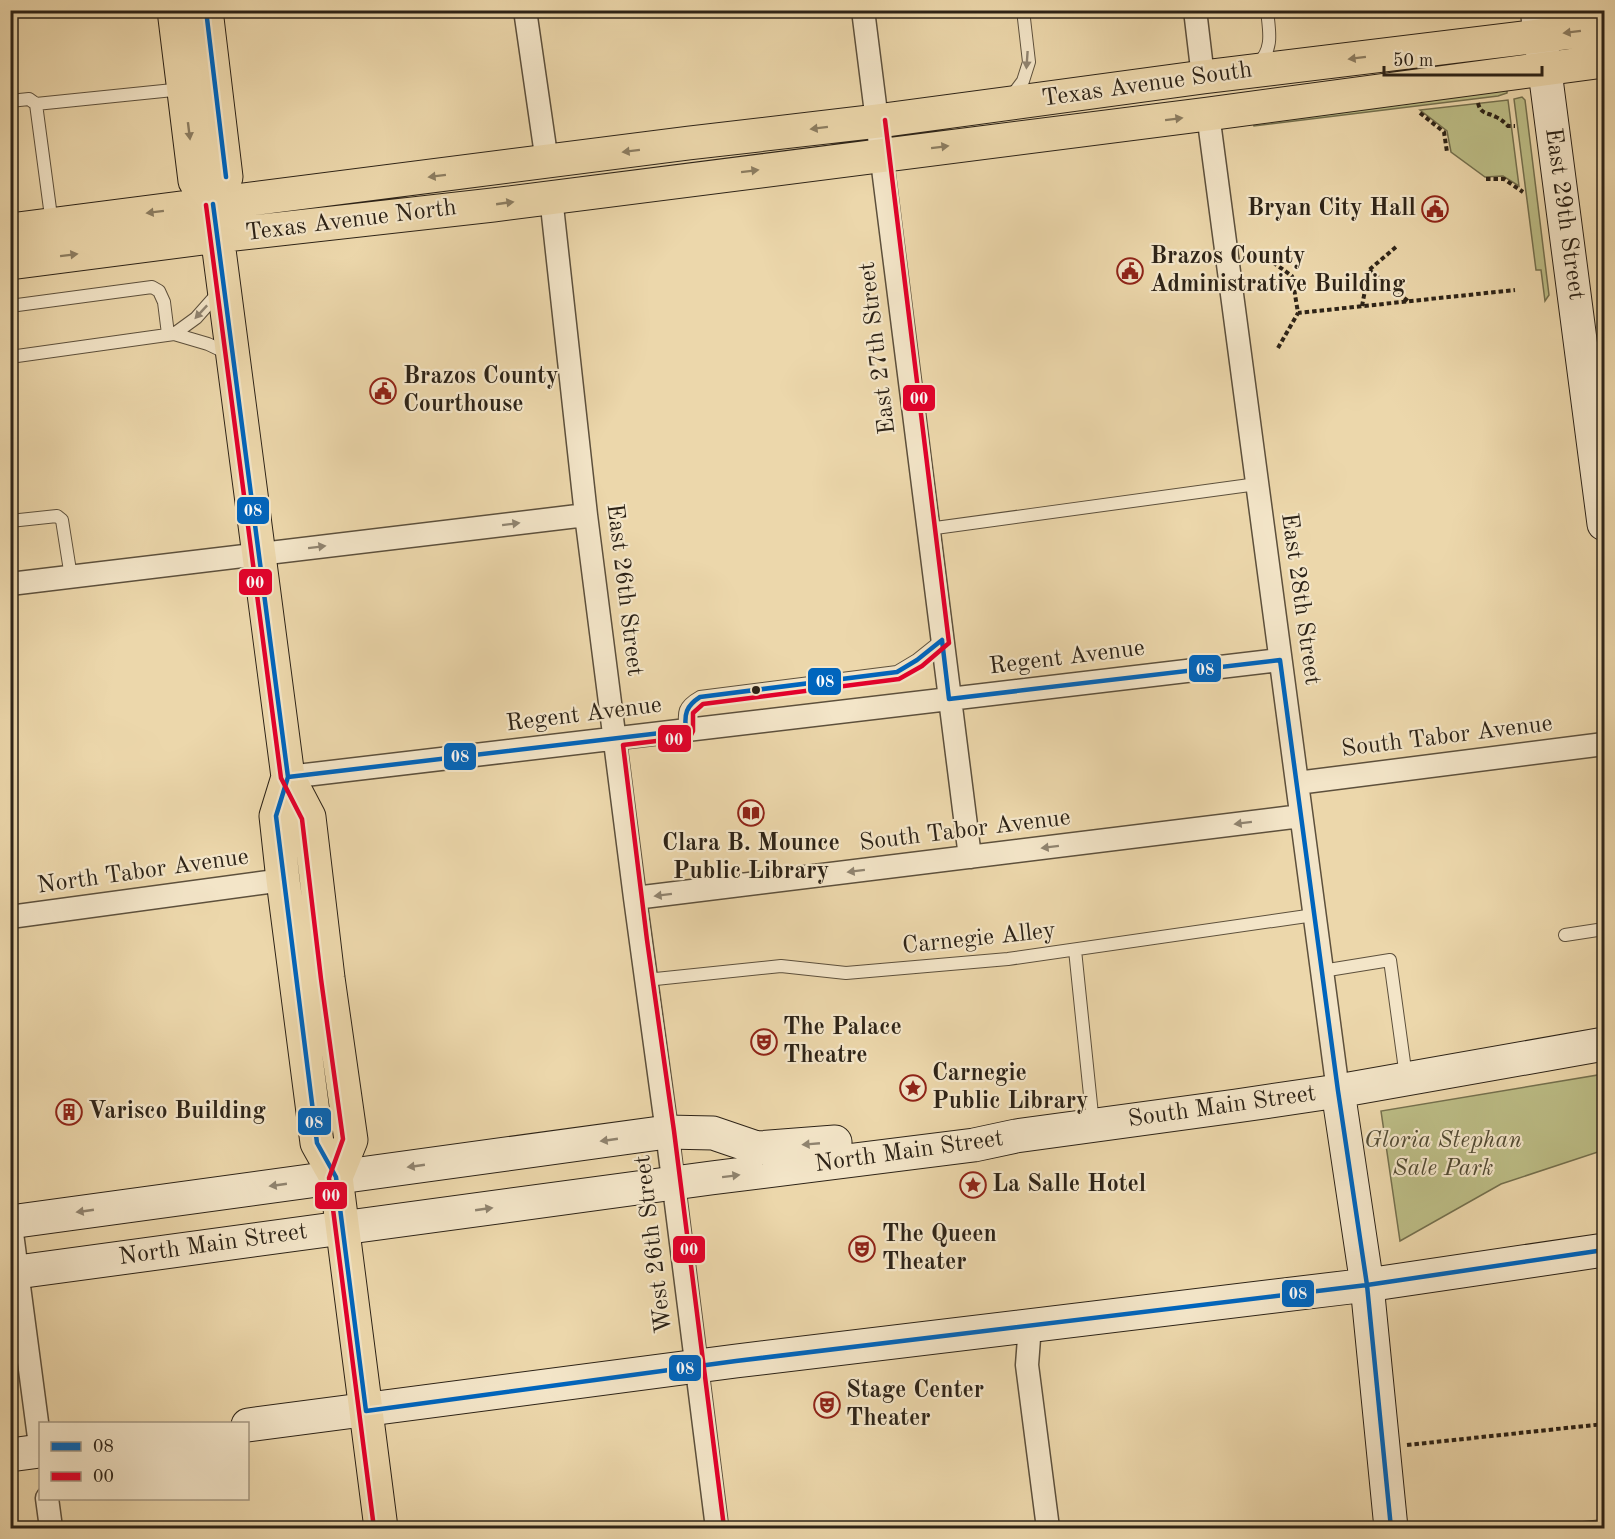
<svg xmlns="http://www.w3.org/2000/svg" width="1615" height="1539" font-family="'Old Standard TT',serif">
<rect width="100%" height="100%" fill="#ecd7ab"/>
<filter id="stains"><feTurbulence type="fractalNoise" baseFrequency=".00333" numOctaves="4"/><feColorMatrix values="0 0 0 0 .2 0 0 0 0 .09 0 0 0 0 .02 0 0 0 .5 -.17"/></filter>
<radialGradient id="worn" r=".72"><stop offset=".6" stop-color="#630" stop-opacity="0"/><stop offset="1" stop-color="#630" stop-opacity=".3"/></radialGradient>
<path fill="#bcbd86" stroke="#74704e" stroke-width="1.5" d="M1507 89V93L1498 96 1254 126 1253 121Z
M1522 97 1525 100 1549 295 1545 301 1541 270H1536L1514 99Z
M1508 100 1519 186 1503 176 1485 177 1451 152 1447 131 1420 110Z
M1604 1074V1150L1501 1184 1400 1241 1381 1111Z"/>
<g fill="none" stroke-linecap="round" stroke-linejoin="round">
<g stroke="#5d503c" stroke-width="14">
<path id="lane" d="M479 11 481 10
M1258 64C1274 48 1269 31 1267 10
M1011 97 1023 81 1029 62 1023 10
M10 101 29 99 36 104
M52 224 36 104 183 89
M10 306 152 287 159 291 164 302 168 334
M174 334 196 318 219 292
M10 357 174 334 208 344 229 354
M10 521 57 516 62 520 71 577
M928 529 1257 484
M686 730C683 712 684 706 700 697L897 672 917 660 942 640
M1565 935 1604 929
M1075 950 1093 1124
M1322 971 1390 960 1406 1077
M646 980 781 966 846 973 1008 959 1314 915
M1583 1528 1604 1526"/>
</g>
<g stroke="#5d503c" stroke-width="25">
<path id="street" d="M525 10 547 162
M863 10 970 857
M1195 10 1203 77
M1208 114 1338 1091
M551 197 586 515 635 898 667 1132 717 1528
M10 584 586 515
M288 777 1280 660
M1297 783 1604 744
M635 898 1301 816
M10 917 283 880
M10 1218 40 1445
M1030 1325 1027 1365 1048 1528
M47 1498 51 1528"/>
</g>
<g stroke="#2d2317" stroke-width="35">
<path id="secondary" d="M1537 10 1604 524
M1338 1091 1367 1285 1391 1528
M10 1222 667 1132 713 1133 757 1148 835 1142
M10 1273 711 1178 974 1145 1016 1136 1236 1106 1338 1091 1604 1044
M248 1425 736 1361 1367 1285 1604 1250
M10 1455 40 1451"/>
</g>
<g stroke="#2d2317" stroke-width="35">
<path id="primary" d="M174 10 195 181 213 204 288 777 309 817 328 978 351 1140 336 1177
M206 10 226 177 213 204
M10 230 689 143 878 121 1203 77 1604 28
M10 263 218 236 493 205 1208 114 1604 61
M288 777 276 816 283 880 317 1143 336 1177 381 1528"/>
</g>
<path stroke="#2d2317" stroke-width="4" stroke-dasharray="4.5 3" stroke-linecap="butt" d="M1478 103C1481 115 1487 112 1496 117 1501 119 1504 122 1508 126H1515
M1420 113 1444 132 1447 152
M1486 179H1504L1523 192
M1267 258 1292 276 1298 313 1515 290
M1369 270 1408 301
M1362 306 1369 270 1396 247
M1278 348 1298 313
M1407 1445 1604 1424"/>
<use href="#lane" stroke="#f3e5c8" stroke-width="12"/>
<use href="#street" stroke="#f3e5c8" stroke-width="22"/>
<use href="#secondary" stroke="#f3e5c8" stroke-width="33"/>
<use href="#primary" stroke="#ecd7ab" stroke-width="33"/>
<g stroke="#f3e5c8" stroke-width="9">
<path id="bus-1" d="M206 10 226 177
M213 204 288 777 276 816 317 1143 336 1177 366 1411 736 1361 1367 1285 1604 1250
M942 640 949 699 1280 660 1338 1091 1367 1285 1391 1528
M288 777 686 730C684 714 686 706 700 697L897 672 917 660 942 640"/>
</g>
<g stroke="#f3e5c8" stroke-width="9">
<path id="bus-2" d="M206 205 281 778 302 819 321 979 343 1139 329 1178 374 1528
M724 1527 674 1131 647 940 623 745 690 737 693 731V713L703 704 899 679 922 666 949 643 885 120"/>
</g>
<use href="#bus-1" stroke="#0065bd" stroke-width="4.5"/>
<use href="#bus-2" stroke="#e4002b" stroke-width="4.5"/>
</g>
<defs><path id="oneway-solid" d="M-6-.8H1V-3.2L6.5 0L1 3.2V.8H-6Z" transform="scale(1.5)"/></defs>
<g fill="#8c7d61">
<use href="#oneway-solid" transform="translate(1572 32) rotate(173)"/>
<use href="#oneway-solid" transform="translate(1357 58) rotate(173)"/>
<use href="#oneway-solid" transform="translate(1174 119) rotate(-7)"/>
<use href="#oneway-solid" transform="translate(819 128) rotate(173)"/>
<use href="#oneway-solid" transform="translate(189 131) rotate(83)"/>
<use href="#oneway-solid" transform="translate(940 147) rotate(-7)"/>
<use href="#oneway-solid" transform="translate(631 151) rotate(173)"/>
<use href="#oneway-solid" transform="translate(750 171) rotate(-7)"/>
<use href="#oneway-solid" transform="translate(437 176) rotate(173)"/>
<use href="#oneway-solid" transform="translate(505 203) rotate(-8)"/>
<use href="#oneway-solid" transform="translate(155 212) rotate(173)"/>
<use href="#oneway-solid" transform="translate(69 255) rotate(-7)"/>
</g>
<g fill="#908470">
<use href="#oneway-solid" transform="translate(1027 60) rotate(94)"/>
<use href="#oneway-solid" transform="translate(201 312) rotate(133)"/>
<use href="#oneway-solid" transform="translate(511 524) rotate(-7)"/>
<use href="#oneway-solid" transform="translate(317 547) rotate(-7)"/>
<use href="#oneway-solid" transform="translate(1243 823) rotate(173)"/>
<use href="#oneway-solid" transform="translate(1050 847) rotate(173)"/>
<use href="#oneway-solid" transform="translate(856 871) rotate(173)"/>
<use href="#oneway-solid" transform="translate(663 895) rotate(173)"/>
<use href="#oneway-solid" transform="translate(609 1140) rotate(172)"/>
<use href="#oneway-solid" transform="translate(811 1144) rotate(175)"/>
<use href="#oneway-solid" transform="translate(416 1166) rotate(172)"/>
<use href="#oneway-solid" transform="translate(731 1176) rotate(-7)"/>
<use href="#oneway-solid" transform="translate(278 1185) rotate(172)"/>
<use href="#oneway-solid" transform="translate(484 1209) rotate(-8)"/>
<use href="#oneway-solid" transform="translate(85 1211) rotate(172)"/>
</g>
<defs>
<g id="civic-ring" transform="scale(1.35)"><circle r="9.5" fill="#f3e5c8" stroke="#8f2418" stroke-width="1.5"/><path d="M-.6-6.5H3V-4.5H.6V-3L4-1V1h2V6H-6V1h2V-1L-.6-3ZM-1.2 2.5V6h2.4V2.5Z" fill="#8f2418"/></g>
<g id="library-ring" transform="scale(1.35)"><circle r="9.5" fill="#f3e5c8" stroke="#8f2418" stroke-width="1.5"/><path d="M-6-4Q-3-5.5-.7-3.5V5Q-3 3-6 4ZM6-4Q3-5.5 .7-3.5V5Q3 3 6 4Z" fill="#8f2418"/></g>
<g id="theatre-ring" transform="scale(1.35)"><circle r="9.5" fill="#f3e5c8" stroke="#8f2418" stroke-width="1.5"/><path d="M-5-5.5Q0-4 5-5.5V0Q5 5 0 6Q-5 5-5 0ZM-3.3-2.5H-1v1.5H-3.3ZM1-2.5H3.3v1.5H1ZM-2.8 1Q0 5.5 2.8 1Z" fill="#8f2418"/></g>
<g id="sight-ring" transform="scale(1.35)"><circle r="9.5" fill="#f3e5c8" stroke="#8f2418" stroke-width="1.5"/><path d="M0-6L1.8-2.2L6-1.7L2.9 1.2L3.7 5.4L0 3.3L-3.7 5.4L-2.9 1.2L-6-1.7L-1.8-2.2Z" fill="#8f2418"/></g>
<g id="building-ring" transform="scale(1.35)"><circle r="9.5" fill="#f3e5c8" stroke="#8f2418" stroke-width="1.5"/><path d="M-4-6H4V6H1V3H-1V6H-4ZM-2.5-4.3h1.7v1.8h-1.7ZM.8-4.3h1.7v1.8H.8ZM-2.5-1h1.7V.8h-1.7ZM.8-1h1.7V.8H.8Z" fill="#8f2418"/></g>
</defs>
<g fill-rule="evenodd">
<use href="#civic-ring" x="1435" y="209"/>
<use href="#civic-ring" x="1130" y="271"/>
<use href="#civic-ring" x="383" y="391"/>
<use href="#library-ring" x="751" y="813"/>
<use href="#theatre-ring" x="764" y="1042"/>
<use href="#sight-ring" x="913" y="1088"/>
<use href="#building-ring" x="69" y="1112"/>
<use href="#sight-ring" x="973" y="1185"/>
<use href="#theatre-ring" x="862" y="1249"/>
<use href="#theatre-ring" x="827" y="1405"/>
</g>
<circle fill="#2d2317" stroke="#f3e5c8" stroke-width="2" cx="756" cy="690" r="5"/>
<g text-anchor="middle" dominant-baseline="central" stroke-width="4.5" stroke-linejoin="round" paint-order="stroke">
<g font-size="24" fill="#2d2317" stroke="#f3e5c8">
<text transform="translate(1147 85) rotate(-8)">Texas Avenue South</text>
<text transform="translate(1564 214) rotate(82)">East 29th Street</text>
<text transform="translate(351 221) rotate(-7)">Texas Avenue North</text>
<text transform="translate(878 348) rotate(-97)">East 27th Street</text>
<text transform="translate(624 590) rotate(83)">East 26th Street</text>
<text transform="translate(1300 599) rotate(82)">East 28th Street</text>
<text transform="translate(1067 658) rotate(-7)">Regent Avenue</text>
<text transform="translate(584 715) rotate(-7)">Regent Avenue</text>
<text transform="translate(1447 737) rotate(-7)">South Tabor Avenue</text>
<text transform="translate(965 831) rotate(-7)">South Tabor Avenue</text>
<text transform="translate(143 872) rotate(-8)">North Tabor Avenue</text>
<text transform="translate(979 939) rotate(-6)">Carnegie Alley</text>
<text transform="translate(1222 1107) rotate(-8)">South Main Street</text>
<text transform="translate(909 1152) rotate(-8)">North Main Street</text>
<text transform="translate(654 1244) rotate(-97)">West 26th Street</text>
<text transform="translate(213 1245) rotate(-8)">North Main Street</text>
</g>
<g font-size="24" font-weight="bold" fill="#2d2317" stroke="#f3e5c8" text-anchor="start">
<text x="1416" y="209" text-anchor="end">Bryan City Hall</text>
<text x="1150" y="257">Brazos County<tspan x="1150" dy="28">Administrative Building</tspan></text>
<text x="403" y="377">Brazos County<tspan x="403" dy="28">Courthouse</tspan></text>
<text x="751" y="844" text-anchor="middle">Clara B. Mounce<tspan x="751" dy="28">Public Library</tspan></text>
<text x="783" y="1028">The Palace<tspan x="783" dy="28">Theatre</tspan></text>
<text x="932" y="1074">Carnegie<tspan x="932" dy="28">Public Library</tspan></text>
<text x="88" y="1112">Varisco Building</text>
<text x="992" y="1185">La Salle Hotel</text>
<text x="882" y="1235">The Queen<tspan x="882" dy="28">Theater</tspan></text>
<text x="846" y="1391">Stage Center<tspan x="846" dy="28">Theater</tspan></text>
</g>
<g font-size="24" font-style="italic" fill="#514a33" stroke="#f3e5c8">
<text x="1443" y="1141">Gloria Stephan<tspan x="1443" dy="28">Sale Park</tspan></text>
</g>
</g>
<g stroke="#f3e5c8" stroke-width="2">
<rect x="902" y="384" width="34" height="28" rx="6" fill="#e4002b"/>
<rect x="236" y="496" width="34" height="29" rx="6" fill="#0065bd"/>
<rect x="238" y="568" width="35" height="28" rx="6" fill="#e4002b"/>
<rect x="1188" y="654" width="34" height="29" rx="6" fill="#0065bd"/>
<rect x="807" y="667" width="35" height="29" rx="6" fill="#0065bd"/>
<rect x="657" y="724" width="35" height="29" rx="6" fill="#e4002b"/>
<rect x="443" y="742" width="34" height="29" rx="6" fill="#0065bd"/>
<rect x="297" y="1107" width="35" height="29" rx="6" fill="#0065bd"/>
<rect x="314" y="1181" width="34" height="29" rx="6" fill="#e4002b"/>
<rect x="672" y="1235" width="34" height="29" rx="6" fill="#e4002b"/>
<rect x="1281" y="1279" width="34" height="29" rx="6" fill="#0065bd"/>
<rect x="668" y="1354" width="34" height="28" rx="6" fill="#0065bd"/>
</g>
<g font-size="16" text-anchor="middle" font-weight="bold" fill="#fff">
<text x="919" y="404">00</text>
<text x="253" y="516">08</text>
<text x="255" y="588">00</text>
<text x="1205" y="675">08</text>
<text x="825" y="687">08</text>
<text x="674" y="745">00</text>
<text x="460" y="762">08</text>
<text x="314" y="1128">08</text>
<text x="331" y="1201">00</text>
<text x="689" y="1255">00</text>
<text x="1298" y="1299">08</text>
<text x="685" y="1374">08</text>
</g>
<rect width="1615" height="1539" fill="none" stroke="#ecd7ab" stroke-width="36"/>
<rect x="12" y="12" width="1591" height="1515" fill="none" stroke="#2d2317" stroke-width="3"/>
<rect x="18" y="18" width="1579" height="1503" fill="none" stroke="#2d2317" stroke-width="1.5"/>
<rect x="39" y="1422" width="210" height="78" fill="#f3e5c8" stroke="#a49781" stroke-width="1.5"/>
<rect x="51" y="1442" width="30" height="9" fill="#0065bd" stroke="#a49781" stroke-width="1.5"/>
<text x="93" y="1452" font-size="18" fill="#2d2317">08</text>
<rect x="51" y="1472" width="30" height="9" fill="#e4002b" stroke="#a49781" stroke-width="1.5"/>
<text x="93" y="1482" font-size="18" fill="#2d2317">00</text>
<path d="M1384 66v9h158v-9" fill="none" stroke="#2d2317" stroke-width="3"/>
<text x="1393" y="66" font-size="18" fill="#2d2317" stroke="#f3e5c8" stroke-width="4.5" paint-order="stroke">50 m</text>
<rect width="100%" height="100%" filter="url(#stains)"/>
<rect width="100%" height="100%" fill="url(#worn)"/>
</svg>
